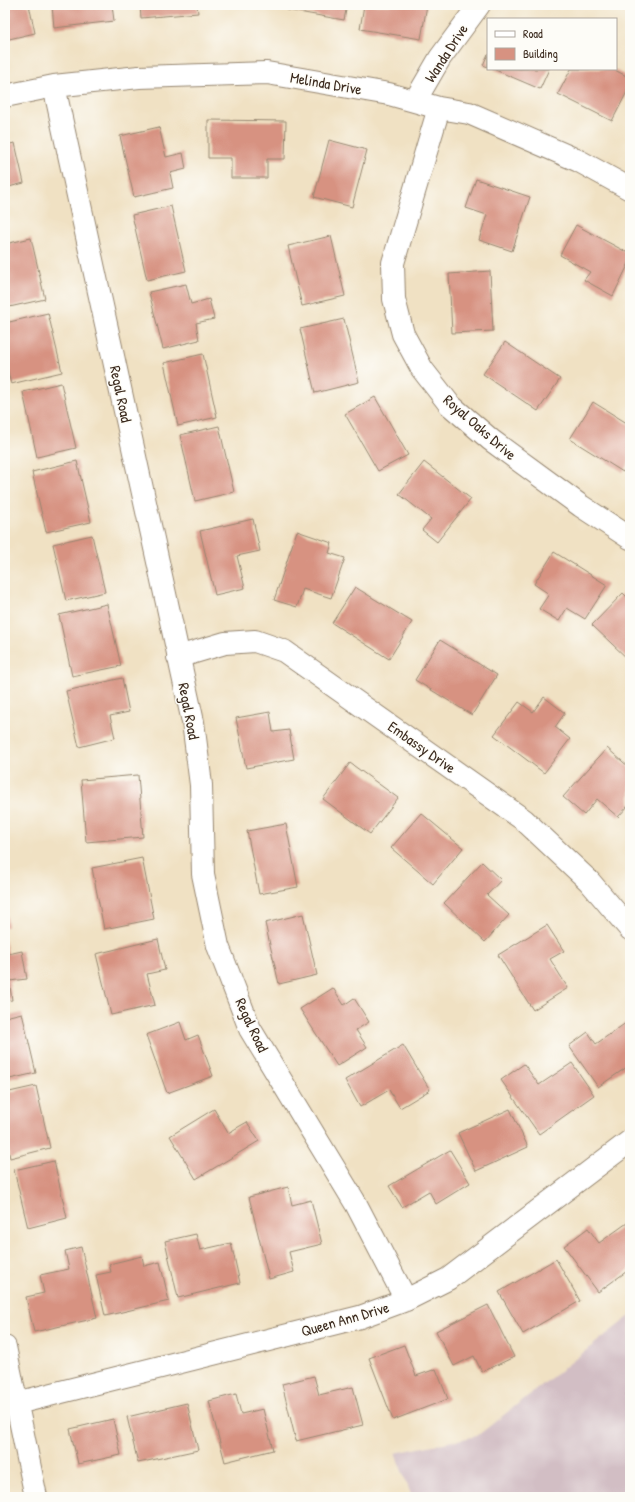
<svg xmlns="http://www.w3.org/2000/svg" width="635" height="1502" font-family="'Patrick Hand',sans-serif">
<rect width="100%" height="100%" fill="#fdfcf7"/>
<filter id="ink" filterUnits="userSpaceOnUse"><feTurbulence type="fractalNoise" baseFrequency=".025" numOctaves="2"/><feDisplacementMap in="SourceGraphic" scale="8" xChannelSelector="R" yChannelSelector="G"/><feConvolveMatrix kernelMatrix="1 2 1 2 8 2 1 2 1" color-interpolation-filters="sRGB"/></filter>
<filter id="wash" filterUnits="userSpaceOnUse"><feTurbulence type="fractalNoise" baseFrequency=".012" numOctaves="4" result="noise"/><feDisplacementMap in="SourceGraphic" scale="16" xChannelSelector="R" yChannelSelector="G"/><feGaussianBlur stdDeviation="0.9" result="paint"/><feColorMatrix in="noise" values="0 0 0 0 0 0 0 0 0 0 0 0 0 0 0 0 0 1.4 0 .05"/><feComposite in="paint" operator="in"/></filter>
<g filter="url(#wash)">
<rect width="100%" height="100%" fill="#f0e1c3"/>
<path fill="#d2bec4" d="M630 1316V1497H412L395 1453 477 1436Z"/>
<g id="blocks">
<path fill="#d79281" d="M5 5H29L35 33 5 40Z
M52 5H112L114 21 54 28Z
M140 5H197L198 13 141 18Z
M262 5H277V8Z
M288 5H347L344 20 287 10Z
M364 5H427L421 39 360 29Z
M488 54V67L483 65Z
M493 69H549L540 89Z
M571 69H613L630 78V86L612 121 558 94Z
M208 120 286 121 285 159H267V178H231V158H208Z
M159 127 166 157 183 153 186 169 170 173 173 188 134 197 120 136Z
M329 140 367 150 352 207 314 197Z
M15 143 24 183 5 188V145Z
M476 179 530 197 512 251 479 240 487 215 466 208Z
M171 206 186 271 147 280 132 215Z
M576 225 630 254V261L613 296 584 280 590 272 560 255Z
M331 236 345 296 302 306 288 246Z
M31 238 45 299 5 308V244Z
M490 271 493 331 452 333 449 274Z
M186 284 191 304 209 299 214 319 196 323 199 340 163 349 149 292Z
M48 313 62 372 11 384 5 359V323Z
M344 319 359 382 315 393 300 329Z
M505 342 560 379 538 411 483 374Z
M203 354 217 417 178 426 164 363Z
M61 383 76 448 37 457 23 392Z
M375 397 408 455 378 471 345 414Z
M593 402 630 425V461L623 472 570 439Z
M219 426 234 492 195 501 180 435Z
M77 461 91 522 46 532 32 472Z
M424 462 471 499 437 542 422 530 431 519 399 494Z
M253 519 260 551 237 556 245 588 215 595 200 531Z
M297 531 332 543 329 553 345 558 331 598 303 589 297 607 274 600Z
M92 535 105 592 66 601 53 544Z
M554 552 607 585 585 619 567 608 559 621 539 609 549 594 534 584Z
M355 587 412 622 389 659 332 623Z
M623 593 630 600V661L592 625Z
M107 604 121 666 72 676 59 615Z
M440 640 497 675 472 715 415 680Z
M122 678 129 712 110 716 115 738 79 747 66 691Z
M544 697 565 713 555 727 570 739 544 773 494 735 519 702 533 712Z
M270 712 273 732 289 730 294 759 246 768 236 718Z
M607 748 630 768V804L618 817 597 799 584 815 563 797Z
M350 763 398 798 370 834 323 799Z
M138 775 143 837 86 842 81 780Z
M421 813 463 848 433 884 391 848Z
M286 824 298 887 259 894 247 831Z
M142 858 154 919 104 929 92 868Z
M482 862 501 880 487 895 509 915 485 942 444 903Z
M5 904H6L8 927H5Z
M303 914 317 975 279 984 265 923Z
M547 925 564 951 550 959 568 988 533 1010 498 955Z
M158 939 165 970 147 974 155 1005 111 1015 96 954Z
M5 940 8 954 22 951 27 979 9 981 12 1000 5 1001Z
M333 988 344 1005 354 998 369 1022 356 1030 367 1047 337 1066 300 1009Z
M22 1013 36 1073 5 1080V1017Z
M630 1020V1065L598 1087 569 1046 588 1032 596 1044Z
M180 1022 186 1040 198 1035 213 1076 167 1093 146 1035Z
M403 1045 430 1090 400 1108 389 1090 360 1107 345 1080Z
M572 1063 594 1095 539 1134 501 1080 524 1064 539 1085Z
M36 1086 50 1148 10 1158 5 1134V1093Z
M214 1109 228 1133 247 1122 259 1141 196 1179 170 1136Z
M510 1109 528 1147 476 1171 458 1133Z
M450 1150 470 1183 436 1204 429 1191 402 1207 389 1186Z
M54 1161 67 1218 28 1228 14 1170Z
M288 1187 292 1205 311 1200 322 1244 289 1252 294 1272 269 1279 249 1197Z
M627 1223 630 1227V1269L598 1292 564 1246 588 1228 599 1243Z
M196 1234 200 1250 231 1243 240 1283 178 1298 165 1241Z
M81 1247 97 1318 34 1332 26 1297 44 1293 40 1275 69 1269 65 1251Z
M142 1256 144 1266 160 1262 169 1301 105 1316 96 1275 111 1272 109 1264Z
M556 1259 580 1301 523 1334 499 1292Z
M488 1305 514 1357 482 1372 474 1356 454 1366 436 1331Z
M404 1345 416 1376 436 1369 448 1399 393 1420 369 1358Z
M314 1376 319 1395 353 1387 363 1425 296 1441 282 1384Z
M630 1392V1404L626 1394Z
M236 1394 241 1414 263 1409 273 1450 225 1462 209 1401Z
M187 1403 198 1450 138 1463 127 1417Z
M113 1419 121 1455 78 1464 70 1429Z"/>
</g>
</g>
<g filter="url(#ink)">
<use href="#blocks" fill-opacity="0" stroke="#968670" stroke-width="1"/>
<g fill="none" stroke-linecap="round" stroke-linejoin="round">
<g stroke="#968670" stroke-width="24">
<path id="minor" d="M54 86 193 722 201 785 203 874 218 946 250 1029 356 1204 406 1300
M5 96 54 86 139 77 267 73 389 94 439 108 469 113 579 161 630 189
M415 101 440 58 479 5
M439 108 393 263 394 299 403 334 422 369 450 405 491 440 581 506 630 538
M178 657 225 643 255 641 284 651 524 820 589 881 630 929
M5 1347 36 1497
M17 1403 360 1317 406 1300 448 1279 630 1141"/>
</g>
<use href="#minor" stroke="#fff" stroke-width="22"/>
</g>
</g>
<g text-anchor="middle" dominant-baseline="central" stroke-width="3" stroke-linejoin="round" paint-order="stroke">
<g font-size="15" fill="#3b2a1e" stroke="#fdfcf7">
<text transform="translate(446 53) rotate(-57)">Wanda Drive</text>
<text transform="translate(326 83) rotate(10)">Melinda Drive</text>
<text transform="translate(121 394) rotate(78)">Regal Road</text>
<text transform="translate(480 427) rotate(41)">Royal Oaks Drive</text>
<text transform="translate(189 711) rotate(79)">Regal Road</text>
<text transform="translate(422 747) rotate(35)">Embassy Drive</text>
<text transform="translate(252 1025) rotate(65)">Regal Road</text>
<text transform="translate(345 1319) rotate(-16)">Queen Ann Drive</text>
</g>
</g>
<rect width="635" height="1502" fill="none" stroke="#fdfcf7" stroke-width="20"/>
<rect x="487" y="18" width="130" height="52" fill="#fdfcf7" stroke="#afa8a0"/>
<rect x="495" y="31" width="20" height="6" fill="#ffffff" stroke="#afa8a0"/>
<text x="523" y="38" font-size="12" fill="#3b2a1e">Road</text>
<rect x="495" y="48" width="20" height="12" fill="#d79281" stroke="#afa8a0"/>
<text x="523" y="58" font-size="12" fill="#3b2a1e">Building</text>
</svg>
